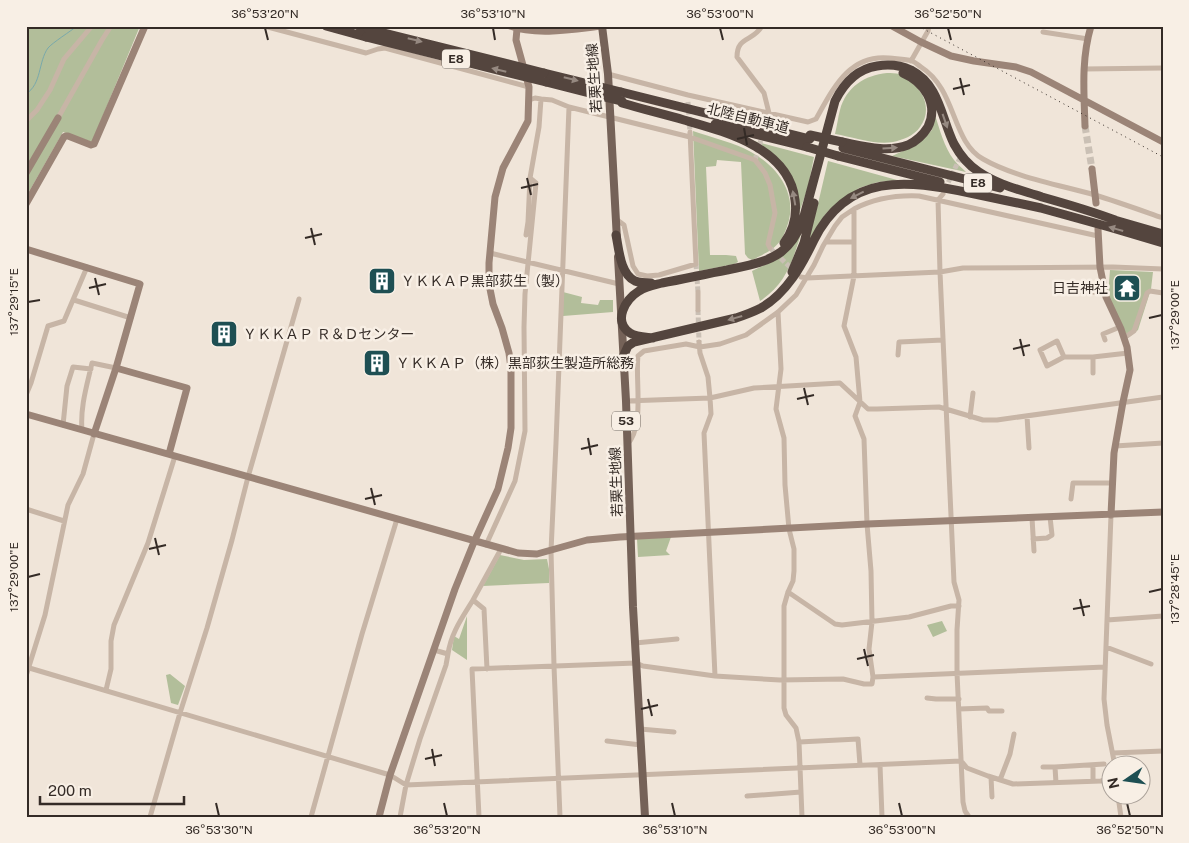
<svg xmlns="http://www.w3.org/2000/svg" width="1189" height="843" font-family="'Public Sans','Noto Sans JP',sans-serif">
<rect width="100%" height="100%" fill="#f0e5d9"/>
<path fill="#b2be9a" d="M26 26H140L92 142 63 132 26 197Z
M887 73C891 73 896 73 899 74 903 76 908 80 912 83 926 94 931 112 920 127 914 136 902 140 893 142 874 145 853 137 835 134 837 126 838 117 840 110 846 87 865 75 887 73Z
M935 115C940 130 944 147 954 160 957 164 962 168 966 172L892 156 918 144 932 130Z
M693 131C710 137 736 143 751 152 775 165 796 190 789 220 782 245 775 249 752 260L748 258 745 254 741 162 717 160 716 166 706 167 710 255H726L736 256 738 262 734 264 699 271Z
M754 141 814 157 808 187 796 222 797 191Z
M828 161 897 180 878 182 859 188 831 208 823 217 804 249 817 208Z
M801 234C792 262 786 284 760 301L752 271 773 261Z
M1110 270 1153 272 1151 289 1138 330 1128 338 1108 296Z
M563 292 582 297 581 303 598 305 600 300H613V312L563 316Z
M671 537 666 551 670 555 638 557 637 539Z
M500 555 524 560 547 559 549 569V583L483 586Z
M467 616V660L452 650 454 636 459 639Z
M942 621 947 631 933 637 927 625Z
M170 674 185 686 178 705 171 703 166 675Z"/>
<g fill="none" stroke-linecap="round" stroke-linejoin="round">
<path stroke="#79a9ab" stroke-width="1" d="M26 94C42 84 38 62 48 48 52 43 71 31 77 26"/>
<path stroke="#cac0b5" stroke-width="5" stroke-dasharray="5 2.5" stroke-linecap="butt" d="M688 102 690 132
M755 160 769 113
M945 189 961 156
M770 248 793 270
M696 264 698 292
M698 310 699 342"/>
<path stroke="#cac0b5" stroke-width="7" stroke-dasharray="7 3.5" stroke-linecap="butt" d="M1085 126 1092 169"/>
<path stroke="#c7b5a6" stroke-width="5" d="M264 26 366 53 378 49 385 48 529 87
M762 26C753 42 737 36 737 57L764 93 769 113
M1043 32 1088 39
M911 61 928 31 929 26
M1084 69 1163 68
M608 74 688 95 808 122 816 119C833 89 849 54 889 58 896 59 905 59 912 61 915 62 918 65 921 67 957 90 951 141 983 159 1014 177 1060 185 1095 195 1118 202 1140 210 1163 218
M541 99 552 100 569 107 690 137 755 160 765 173 770 185 775 213 768 244 770 248
M529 100 535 98 541 99 539 127 530 178
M58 118 102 40 111 26
M26 121 37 110 50 90 64 59 92 26
M943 194 938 200 940 272 954 582 959 600 957 630V673L963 802 965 811 969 817
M616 219 624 225 633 266 638 274 647 276 659 275 696 264 690 132
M826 242H854
M490 253 619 284
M801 277 807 278 940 272 963 268 1113 267 1163 269
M1065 290 1105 293
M698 292V310
M74 300 131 318
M778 312 781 369 776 409 784 438 785 485 789 529 794 549V571L793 581 788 592 784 606V708L786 715 796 728 799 742 802 817
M1124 338 1134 331 1147 293 1150 291 1163 293
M1105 340 1103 334 1120 327
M699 342 700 353 708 377 710 398 711 414 704 433 715 676
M898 355 899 342 943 340
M1064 357 1057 341 1040 350 1047 366 1064 357H1093
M1093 373V357L1128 353
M26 395 31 383 48 326 64 321 87 267
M626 401 710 398 754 388 840 383 868 409H877L939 407 983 420H997L1163 397
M1027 416 1029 448
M970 417 973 393
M63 425 67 386 73 367 91 369
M82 430C80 407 87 385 92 363L116 368
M627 445C645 426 635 381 638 356L644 351 686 344 700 347 720 344 746 335 778 312 796 295 814 265 823 246 835 226 842 217 854 209
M1115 446 1163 443
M1071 499 1073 483H1112
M26 509 64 521
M1111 515 1104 699 1107 725 1115 766
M1032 518 1034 551
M1033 539 1047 538 1052 535 1050 517
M486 545 515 481 525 431 524 327 525 294 536 183 530 178 528 222 526 235
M788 592 835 624 842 625 909 617 951 606H959
M473 600 501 549
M1107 620 1163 616
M635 643 677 639
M1106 647 1151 664
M448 654C451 633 462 618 473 600L484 609 487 669
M26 667 390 775 406 785 961 761
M26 676 45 615 68 505 83 474 94 434
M873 677 1105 667
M106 690 111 669V641L114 625 148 543 175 456
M927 698 936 699H959
M959 709 987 708 989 711H1002
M640 729 674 732
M607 741 641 745
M799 742 858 739 860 765
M1113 753 1163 751
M962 762 967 768 988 776 1013 784 1101 781 1112 778
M880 765 882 817
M1043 767H1055
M991 777 992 797
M1000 780 1010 754 1014 734
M1093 781V765
M1056 783 1055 767 1104 764
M747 796 801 792
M1118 796 1121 817
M150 817 180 713 207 628 232 540 248 477 299 299
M311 817 362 634 397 519
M400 817 406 785 420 739 446 665 448 654 434 650
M479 817 472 669 636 663 643 666 715 676 780 680 843 679 864 684H872L873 677 869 649 872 622 871 571 867 524 864 439 855 416 860 402 856 357 844 326 854 276V209C875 198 896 195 919 196L1098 236
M560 817 554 666 551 551 556 443 569 107"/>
<path stroke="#9b8477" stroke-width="7" d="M510 26C537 36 575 29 602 26
M892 26 921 42 951 56 974 61 1016 67 1031 72 1163 142
M1085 126C1084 92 1081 60 1091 26
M1092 169 1096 203
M26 173 58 118
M26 204 64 137 66 136H68L91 145 94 144 145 26
M1098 229 1100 267 1106 297 1121 329 1127 347 1130 370 1123 402 1114 453 1111 515
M26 249 140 284 116 368 94 434
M116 368 187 388 169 454
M26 414 518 553 537 554 587 540 620 537 867 524 1163 512
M379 817 390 775 455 589 474 542 498 489 508 448 511 428V368L509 353 502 328 493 304 489 284V263L495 197 503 168 528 121 529 87 516 40 517 29"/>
<path stroke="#756258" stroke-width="8" d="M602 26 608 74 617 240
M618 257 626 401 633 607 645 817"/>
<path stroke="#54453e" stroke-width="9" d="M326 26 366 37
M359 26 368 29
M544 73 597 86
M546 82 597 95
M621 92 810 139
M622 103C642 109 663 114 684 120 726 132 789 148 795 200 797 215 793 231 784 243
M715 124 807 147
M842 142C863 146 887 153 908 145 917 141 923 135 928 127 939 104 924 82 903 73
M843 148 1000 188
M838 156 940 182
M1037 207 1109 227 1163 243
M1111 219 1163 234
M616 235C619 249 620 274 635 281 640 283 646 283 651 283
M792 272 804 243 814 203
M653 338C645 337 636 337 630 333 612 321 626 299 639 291 646 286 654 285 662 283 684 279 705 274 727 270 745 266 766 263 781 252 792 244 798 233 803 220L835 101C844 83 857 69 877 66 889 64 900 65 911 70 940 85 941 118 954 144 960 155 968 165 979 172 998 185 1021 190 1042 197 1067 204 1091 211 1115 220
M623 357 628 346 634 342 736 318C745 315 753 312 761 308 787 293 802 265 814 240 848 172 907 180 970 193 994 198 1017 203 1041 208"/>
<path stroke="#342b26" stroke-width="1" stroke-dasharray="1 4" stroke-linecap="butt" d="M918 26 1163 157"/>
<path stroke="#54453e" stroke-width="9" d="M368 29 544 73
M366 37 546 82
M597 86 621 92
M597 95 622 101
M810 135 842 142
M807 147 838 156"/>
</g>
<defs><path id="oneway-solid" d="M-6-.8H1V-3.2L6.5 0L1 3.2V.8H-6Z" transform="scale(1.25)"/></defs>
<g fill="#968981">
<use href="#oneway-solid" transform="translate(415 40) rotate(14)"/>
<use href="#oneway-solid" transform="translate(499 70) rotate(-166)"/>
<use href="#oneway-solid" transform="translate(571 79) rotate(14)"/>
<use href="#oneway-solid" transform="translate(945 121) rotate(71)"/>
<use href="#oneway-solid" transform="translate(890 148) rotate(-4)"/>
<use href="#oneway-solid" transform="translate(857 195) rotate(153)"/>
<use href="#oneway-solid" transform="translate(794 198) rotate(-100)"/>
<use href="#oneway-solid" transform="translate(1116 229) rotate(-164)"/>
<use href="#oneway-solid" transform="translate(735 318) rotate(164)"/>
</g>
<path fill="none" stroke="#342b26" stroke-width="2" d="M265 28 268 40M493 28 495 40M720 28 723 40M948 28 951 40M960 78 964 95M953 89 970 85M744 128 747 145M737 139 754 135M527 178 531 195M521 188 538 184M311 228 315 245M305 238 322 234M95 278 99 295M89 288 106 284M28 302 40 300M1149 318 1162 315M1020 339 1024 356M1013 349 1030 345M804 388 808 405M797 399 814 395M588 438 591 455M581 449 598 445M371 488 375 505M365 499 382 495M155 538 159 555M149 549 166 545M28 577 40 574M1149 592 1162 589M1080 599 1084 616M1073 609 1090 606M864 649 868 666M857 659 874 655M648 699 652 716M641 709 658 705M432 749 435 766M425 759 442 755M216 803 219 816M444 803 447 816M672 803 675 816M899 803 902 816M1127 803 1130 816"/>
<defs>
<g id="building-square" transform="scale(1.4375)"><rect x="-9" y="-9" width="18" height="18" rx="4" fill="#1e4f53" stroke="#f8efe5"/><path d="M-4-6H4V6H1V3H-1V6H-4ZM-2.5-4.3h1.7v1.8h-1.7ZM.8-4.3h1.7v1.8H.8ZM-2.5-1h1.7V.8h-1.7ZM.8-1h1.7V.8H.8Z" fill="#fff"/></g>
<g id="temple-square" transform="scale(1.4375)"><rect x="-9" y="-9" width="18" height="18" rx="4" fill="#1e4f53" stroke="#f8efe5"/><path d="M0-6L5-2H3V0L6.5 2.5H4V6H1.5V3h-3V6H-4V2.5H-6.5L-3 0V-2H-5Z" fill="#fff"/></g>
</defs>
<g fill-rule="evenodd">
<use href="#building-square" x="382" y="281"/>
<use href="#temple-square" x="1127" y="288"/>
<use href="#building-square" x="224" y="334"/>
<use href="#building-square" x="377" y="363"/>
</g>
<g text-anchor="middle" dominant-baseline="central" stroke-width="5" stroke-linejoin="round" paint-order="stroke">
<g fill="#f8efe5" stroke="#6f665f" stroke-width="1">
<rect x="442" y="49.5" width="28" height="19" rx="4"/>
<rect x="964" y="173.5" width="28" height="19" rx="4"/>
<rect x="612" y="411.5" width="28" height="19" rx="4"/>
</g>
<g font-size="12" font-weight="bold" fill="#342b26">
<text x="456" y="59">E8</text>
<text x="978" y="183">E8</text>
<text x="626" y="421">53</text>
</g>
<g font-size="14" fill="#342b26" stroke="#f8efe5">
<text transform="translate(594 78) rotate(-94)">若栗生地線</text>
<text transform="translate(748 118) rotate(14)">北陸自動車道</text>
<text transform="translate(616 482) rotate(-92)">若栗生地線</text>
</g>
<g font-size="14" fill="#342b26" stroke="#f8efe5" text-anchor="start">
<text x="401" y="281">ＹＫＫＡＰ黒部荻生（製）</text>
<text x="1108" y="288" text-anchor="end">日吉神社</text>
<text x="243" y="334">ＹＫＫＡＰ Ｒ＆Ｄセンター</text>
<text x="396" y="363">ＹＫＫＡＰ（株）黒部荻生製造所総務</text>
</g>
</g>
<rect width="1189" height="843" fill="none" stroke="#f8efe5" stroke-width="55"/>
<g transform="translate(1126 780) rotate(257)"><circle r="24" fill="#f8efe5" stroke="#aaa199"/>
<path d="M0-4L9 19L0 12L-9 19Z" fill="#1e4f53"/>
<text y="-8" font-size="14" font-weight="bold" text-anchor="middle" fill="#342b26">N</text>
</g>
<path d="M40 796v8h144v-8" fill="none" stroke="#342b26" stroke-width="2.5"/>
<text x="48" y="796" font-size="15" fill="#342b26" stroke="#f8efe5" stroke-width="4" paint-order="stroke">200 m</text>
<rect x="28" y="28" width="1134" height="788" fill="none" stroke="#342b26" stroke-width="2"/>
<g font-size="12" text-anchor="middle" fill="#342b26">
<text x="265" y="18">36°53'20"N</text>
<text x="493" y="18">36°53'10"N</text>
<text x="720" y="18">36°53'00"N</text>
<text x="948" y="18">36°52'50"N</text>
<text transform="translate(14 302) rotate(-90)" y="4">137°29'15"E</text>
<text transform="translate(1175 315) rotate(-90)" y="4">137°29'00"E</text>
<text transform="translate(14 577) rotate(-90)" y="4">137°29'00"E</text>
<text transform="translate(1175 589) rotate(-90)" y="4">137°28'45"E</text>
<text x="219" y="834">36°53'30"N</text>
<text x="447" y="834">36°53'20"N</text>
<text x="675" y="834">36°53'10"N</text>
<text x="902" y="834">36°53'00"N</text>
<text x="1130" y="834">36°52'50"N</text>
</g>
</svg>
